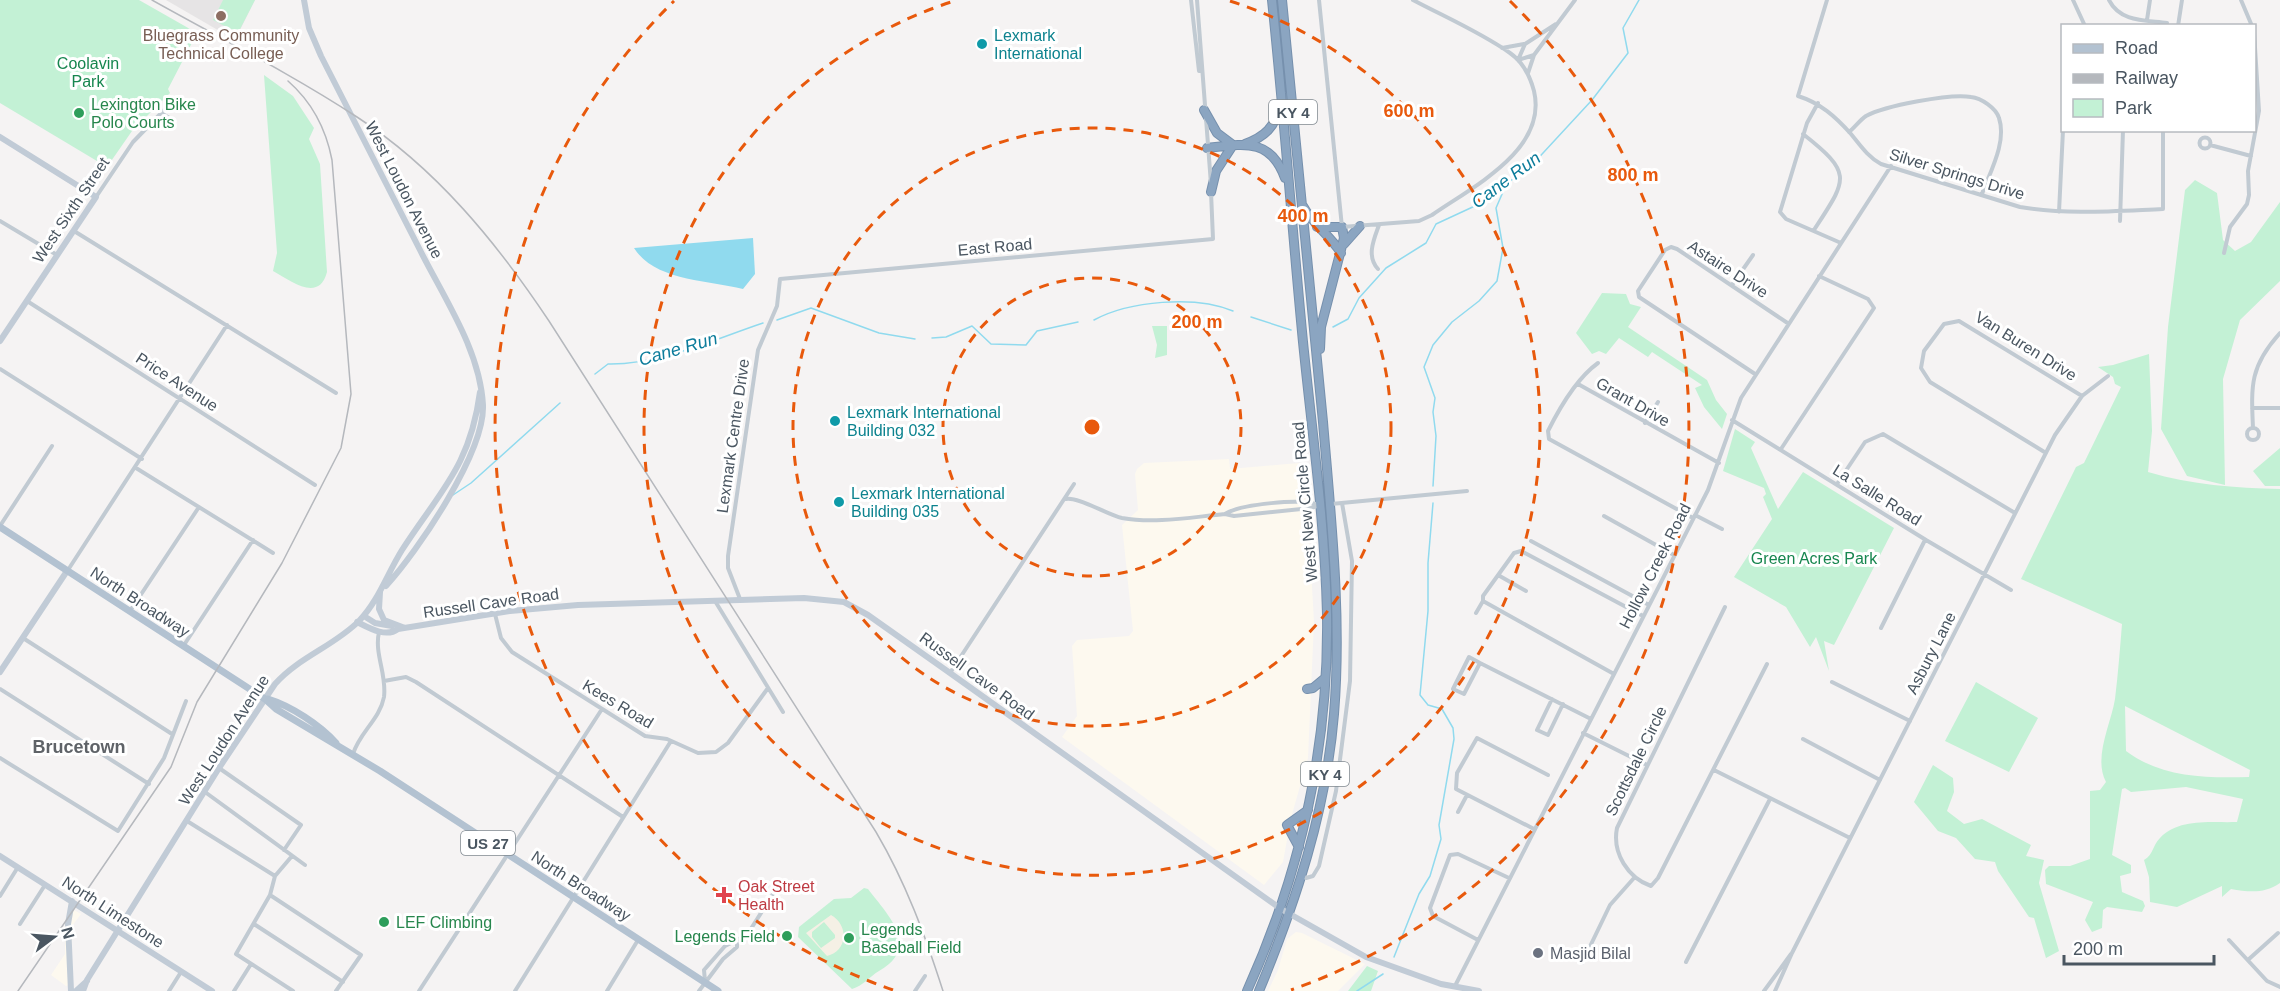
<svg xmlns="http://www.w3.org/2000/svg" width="2280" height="991" font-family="Arial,sans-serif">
<rect width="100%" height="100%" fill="#f5f3f3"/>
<path fill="#fdf9ef" d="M1229 459 1230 469 1299 463 1308 515 1314 622 1308 758 1291 818 1283 862 1264 885 1062 737 1077 716 1072 646 1077 640 1129 636 1133 631 1122 525 1138 510 1135 474 1137 469 1144 463Z
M74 910 81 914 72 926V984L66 986 51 975 65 954V921Z
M1296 932 1302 933 1365 964 1338 991H1268L1278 970 1287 939Z"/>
<path fill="#e6e4e5" d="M166 0H255L235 40Z"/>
<path fill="#c3f1d5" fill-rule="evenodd" d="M0 0H139L197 33 168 89 170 93 132 131 107 167 0 103Z
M223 0H255L238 33 213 20Z
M264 75 293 96 314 128 309 139 320 164 327 272C319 303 291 281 273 271L277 253Z
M2195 180 2217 193 2223 240 2235 251 2251 242 2280 202V281L2240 320 2223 379 2225 485 2187 476 2161 429 2168 327 2185 190Z
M1602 293 1626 294 1630 304 1641 307 1628 327 1707 380 1716 400 1727 414 1722 429 1704 407 1695 388 1702 385 1652 352 1648 357 1619 338 1606 354 1599 351 1592 354 1576 333Z
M1152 326H1167V355L1155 358 1157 345Z
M2149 354 2152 431 2148 472C2192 485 2235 488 2280 489V883C2264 894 2249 892 2231 889L2222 897V886L2177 907 2150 902 2149 877 2144 860C2154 854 2152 846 2160 838 2179 818 2211 823 2237 822L2243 799 2186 787 2131 792 2125 788 2122 789 2112 855 2131 865V873L2120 876 2122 892 2143 901 2145 906 2142 912 2107 907 2103 910 2102 928 2092 932 2085 920 2093 902 2046 884 2045 870 2049 866H2070L2090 859V791L2100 790 2106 782C2093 758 2111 724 2115 699 2118 674 2120 649 2122 624L2021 579 2076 467 2084 463 2121 387 2115 384 2113 377 2098 367 2113 365ZM2125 706 2250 770 2249 777C2205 778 2162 778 2126 751Z
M1735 429 1755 442 1751 448 1778 509 1803 472 1894 528 1834 645 1824 641 1829 671 1816 637 1810 647 1786 607 1734 577 1772 519 1763 497 1766 494 1764 488 1723 471Z
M2280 448V486H2265L2253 471Z
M1976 682 2038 718 2009 772 1945 741Z
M1933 765 1953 778 1954 792 1947 811 1964 824 1982 819 2031 845 2026 856 2044 860 2039 883 2059 951 2046 958 2034 918 2029 917 1998 871 1995 862 1975 859 1956 838 1938 831 1914 802Z
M864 888 868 889C888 915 921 947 879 971 869 977 863 986 852 989L798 937 799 927 834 899 851 898Z
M1367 966 1378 971 1371 991H1348Z"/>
<path fill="#f5f0e5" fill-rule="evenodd" d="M831 915C849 925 848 951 827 956L806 933ZM824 922 835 935V938L821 948 812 937V932Z"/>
<path fill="#90daee" d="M753 238 755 274 743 289C707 280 655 281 634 248Z"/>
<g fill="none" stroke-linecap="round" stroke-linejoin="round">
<path stroke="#90daee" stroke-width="1.5" d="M1251 317 1291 330
M777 320 811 308 879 333 915 339
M1094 320C1129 301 1195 295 1233 311
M1333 327 1348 319 1359 298 1386 268 1426 243 1436 224 1477 205 1531 166 1592 100 1628 53 1623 28 1639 0
M932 338 946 337 972 326 991 344 1026 345 1037 331 1078 322
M595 374 608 364C660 365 715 339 763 323
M1433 486 1436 436 1433 412 1435 398 1424 367 1433 345 1452 322 1479 301 1497 281 1503 248 1496 208 1506 185
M453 495 471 483 560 403
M1394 957 1419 894 1430 876 1441 839 1439 825 1454 739 1453 728 1442 709 1428 705 1420 695 1428 611V563L1433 503
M1357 991 1383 974"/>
<g stroke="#7690ad" stroke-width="10">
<path id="highway" d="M1204 110 1217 133 1233 145 1216 171 1211 192
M1245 144C1264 137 1276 127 1279 106
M1207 148C1243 144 1270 137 1285 178
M1303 206C1313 225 1330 235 1341 253
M1317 227H1342L1344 238 1321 327 1320 349
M1344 244 1360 226
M1307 689 1313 688 1325 678
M1299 847 1287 825 1308 810
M1247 991C1301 872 1329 745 1327 614 1325 523 1312 432 1303 342 1292 228 1284 114 1272 0
M1259 991C1296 902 1326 811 1334 714 1342 617 1331 519 1323 422 1310 281 1295 141 1282 0"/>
</g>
<path stroke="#c1cad2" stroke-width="4" d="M1191 0 1199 71
M1197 0 1211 184
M1319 0 1342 227 1419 221 1432 215C1472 187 1548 150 1534 91 1530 76 1523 62 1510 53 1480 32 1445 17 1413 0
M1827 0 1798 96C1820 103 1835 116 1851 134 1860 145 1868 157 1881 164L2020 207C2067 215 2115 211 2163 209V130
M2073 0 2085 26
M2109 0C2120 22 2145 20 2167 23
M2241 0 2252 26
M2147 20 2150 0
M1556 24 1525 44 1518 60 1534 55 1575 0
M2178 26 2182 0
M1502 48 1524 44
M1528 73 1534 55
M1818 103 1807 123 1780 212 1786 219 1841 243
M161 113 171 119
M1849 132C1855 127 1860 120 1866 116 1884 106 1951 93 1971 97 1981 98 1996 108 1999 118 2007 142 1990 172 1982 194
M1803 134C1854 174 1847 179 1814 230
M2199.5 143a5.5 5.5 0 1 1 11 0a5.5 5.5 0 1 1-11 0Z
M2210 145 2251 156
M96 197 133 142 172 102
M2059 212 2063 130
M0 221 57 255
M2120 221 2123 130
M74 231 336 393
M2224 253 2230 227 2247 204 2249 195 2248 171 2259 111 2254 32
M1378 269C1366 256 1374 239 1379 225
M1732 285 1753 255
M27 301 315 485
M1598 363C1577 378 1559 409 1548 431L1549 439 1693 518
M0 369 142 459
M1755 374 1639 297 1638 291 1665 250 1671 247 1677 249 1789 324
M1578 384 1719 463
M2252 408H2280
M1732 420 1926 540 2011 590
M1645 423 1658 402
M2247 434a6 6 0 1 1 12 0a6 6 0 1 1-12 0Z
M2253 428C2251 385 2250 366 2280 333
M1781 449 1874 308 1868 299 1819 276
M2046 453 1930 382 1921 368 1924 351 1944 324 1959 321 2082 396
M136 468 273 553
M1837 484 1865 442 1883 434 2015 513
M1066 499C1077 496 1108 515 1122 518 1155 524 1192 517 1225 514L1234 516 1311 508 1320 505
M1331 504 1467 491
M1225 514C1240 504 1302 498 1319 505
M1695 515 1722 529
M1604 516 1674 555
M0 526 52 446
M1531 541 1649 605
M68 570 227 325
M1498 575 1526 591
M740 599 728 568V556L758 350 777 306 780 279 1213 239 1211 192
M715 601 783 712
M1725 607 1617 828C1612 853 1628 878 1651 886L1658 878 1767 664
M130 611 199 507
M1476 613 1483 601
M495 614 501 638 512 652 645 736 667 739 698 753 716 752 728 743 768 688
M1881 628 1925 540
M23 638 172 734
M184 645 253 540
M1480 663 1464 694 1453 689 1469 657 1480 663 1591 719
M950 673 1074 484
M1614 674 1483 601V596L1514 553 1521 551 1643 616
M384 681 406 677 416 682 623 817
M1832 682 1910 721
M0 689 149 784
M1552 699 1537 730 1548 735 1563 704
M1583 733 1647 765
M1803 739 1880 780
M353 754C359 733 380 719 384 697 387 674 374 654 379 632
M0 758 118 831 164 758 186 701
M219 768 301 825 284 850
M1714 770 1850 838
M205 792 305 865
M1458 812 1467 795
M187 821 275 876
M1534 829 1456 789 1457 773 1477 738 1548 775
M1302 876 1306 878 1313 876 1319 866 1336 791 1350 681 1352 561 1342 503
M270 895 275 876 292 856
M0 896 18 867
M20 924 45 885
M254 924 343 982
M1478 940 1433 916 1430 908 1450 855 1458 854 1509 878
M2229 940 2267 981 2280 987
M2249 959 2278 933
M1686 962 1770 799
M1582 963 1610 905 1634 878
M705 981 704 970 725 946 747 935 780 883
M1455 986 1708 490 1741 398 1891 166
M169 991 181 972
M234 991 251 964
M293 991 236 954 270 895 361 955 336 991
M419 991 602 709
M515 991 671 741
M607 991 638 940
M699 991 723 959 737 947V942
M915 991 925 976
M1764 991 1791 954
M1775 991 1792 953 2055 435 2082 396 2108 376"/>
<path stroke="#c1cbd6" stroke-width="6" d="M304 0 309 28 321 56C354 121 387 186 420 250 444 298 480 350 483 405 485 452 418 551 386 586
M0 137 96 197 0 341
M380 592 379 609 384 620 405 628
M364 616 375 623 392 626
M357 622C369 628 386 638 398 629L510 611 578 605 804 598 844 602 868 615 950 673 1281 909 1366 957 1441 984 1479 991
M0 672 67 571
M0 856 212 991
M71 991 68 924 72 901
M76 991 87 981
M83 991 87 980 219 768 275 684C299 657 334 646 359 621 379 600 387 574 402 550 440 491 470 467 480 392"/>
<path stroke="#b3c2d1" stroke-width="7" d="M0 527 265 699 276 709 380 771 718 991
M268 699C291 706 320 725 336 743"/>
<use href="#highway" stroke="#8ba5c1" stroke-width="8"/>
<path stroke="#b5b8bd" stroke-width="1.5" d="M152 0C220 38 291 74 357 117 436 168 497 243 549 321L876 832C906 883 925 935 943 991
M18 991 171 767 197 702 282 563 341 448 351 394 332 160C326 129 312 102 288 81"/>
</g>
<g fill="none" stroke="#e8590c" stroke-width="3" stroke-dasharray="10 8">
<circle cx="1092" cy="427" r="149"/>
<circle cx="1092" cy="427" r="299"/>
<path d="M1230 1A448 448 0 1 1 954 1"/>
<path d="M893 990A597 597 0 0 1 674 1M1510 1A597 597 0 0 1 1291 990"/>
</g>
<circle fill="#8d6e63" stroke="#fff" stroke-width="2" cx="221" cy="16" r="6"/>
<g fill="#0f9aa8" stroke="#fff" stroke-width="2">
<circle cx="982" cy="44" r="6"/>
<circle cx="835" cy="421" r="6"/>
<circle cx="839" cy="502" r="6"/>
</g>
<g fill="#2e9e5b" stroke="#fff" stroke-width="2">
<circle cx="79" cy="113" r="6"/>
<circle cx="384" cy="922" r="6"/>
<circle cx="787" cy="936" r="6"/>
<circle cx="849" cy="938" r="6"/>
</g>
<path fill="#e0444e" stroke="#fff" stroke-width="2" d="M721 886h6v6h6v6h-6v6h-6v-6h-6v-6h6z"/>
<circle fill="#6b7280" stroke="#fff" stroke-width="2" cx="1538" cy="953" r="6"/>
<g text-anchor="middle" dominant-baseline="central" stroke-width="6" stroke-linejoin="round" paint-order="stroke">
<g fill="#fff" stroke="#808990" stroke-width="1.5">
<rect x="1269" y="100" width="48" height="24" rx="4.5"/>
<rect x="1301" y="762" width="48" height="24" rx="4.5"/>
<rect x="461" y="831" width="54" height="24" rx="4.5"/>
</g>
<g font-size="15" font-weight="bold" fill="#4a5661">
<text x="1293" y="112">KY 4</text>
<text x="1325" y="774">KY 4</text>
<text x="488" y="843">US 27</text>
</g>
<g font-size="16" fill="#785e54" stroke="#fff">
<text x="221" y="35">Bluegrass Community<tspan x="221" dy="18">Technical College</tspan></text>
</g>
<g font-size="16" fill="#0d838f" stroke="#fff" text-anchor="start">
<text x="994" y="35">Lexmark<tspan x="994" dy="18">International</tspan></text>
<text x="847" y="412">Lexmark International<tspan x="847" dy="18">Building 032</tspan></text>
<text x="851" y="493">Lexmark International<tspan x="851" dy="18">Building 035</tspan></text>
</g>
<g font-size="16" fill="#17864f" stroke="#fff">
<text x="88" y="63">Coolavin<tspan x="88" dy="18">Park</tspan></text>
<text x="1814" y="558">Green Acres Park</text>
</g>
<g font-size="16" fill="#27864d" stroke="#fff" text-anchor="start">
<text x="91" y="104">Lexington Bike<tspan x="91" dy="18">Polo Courts</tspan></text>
<text x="396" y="922">LEF Climbing</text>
<text x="861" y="929">Legends<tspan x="861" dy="18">Baseball Field</tspan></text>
<text x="775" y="936" text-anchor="end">Legends Field</text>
</g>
<g font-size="16" fill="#4a5661" stroke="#fff">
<text transform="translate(1957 174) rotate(17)">Silver Springs Drive</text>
<text transform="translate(404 190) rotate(63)">West Loudon Avenue</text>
<text transform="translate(71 210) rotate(-56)">West Sixth Street</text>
<text transform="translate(995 247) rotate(-5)">East Road</text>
<text transform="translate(1728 269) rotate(33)">Astaire Drive</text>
<text transform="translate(2026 346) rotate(32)">Van Buren Drive</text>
<text transform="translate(177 382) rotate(33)">Price Avenue</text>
<text transform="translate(1633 402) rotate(30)">Grant Drive</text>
<text transform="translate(733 436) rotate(-82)">Lexmark Centre Drive</text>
<text transform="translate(1877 495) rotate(32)">La Salle Road</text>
<text transform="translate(1305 502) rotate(-95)">West New Circle Road</text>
<text transform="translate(1655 566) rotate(-63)">Hollow Creek Road</text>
<text transform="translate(140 602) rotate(33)">North Broadway</text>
<text transform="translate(491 603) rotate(-8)">Russell Cave Road</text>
<text transform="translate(1931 653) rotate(-63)">Asbury Lane</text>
<text transform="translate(977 676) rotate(36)">Russell Cave Road</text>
<text transform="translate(618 704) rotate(31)">Kees Road</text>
<text transform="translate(224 740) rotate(-57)">West Loudon Avenue</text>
<text transform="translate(1636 761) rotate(-64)">Scottsdale Circle</text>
<text transform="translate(581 886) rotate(33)">North Broadway</text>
<text transform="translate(113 912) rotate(33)">North Limestone</text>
</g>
<g font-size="16" fill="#be3a42" stroke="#fff" text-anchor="start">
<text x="738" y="886">Oak Street<tspan x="738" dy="18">Health</tspan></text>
</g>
<g font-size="16" fill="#5b616d" stroke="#fff" text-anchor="start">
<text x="1550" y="953">Masjid Bilal</text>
</g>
<g font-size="18" font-style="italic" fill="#0c7c9b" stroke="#fff">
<text transform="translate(1506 180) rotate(-37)">Cane Run</text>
<text transform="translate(678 349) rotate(-16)">Cane Run</text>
</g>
<g font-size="18" font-weight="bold" fill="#5f6368" stroke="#fff">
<text x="79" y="747">Brucetown</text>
</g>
</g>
<circle cx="1092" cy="427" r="9" fill="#e8590c" stroke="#fff" stroke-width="3"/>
<g font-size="18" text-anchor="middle" font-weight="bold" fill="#e8590c" stroke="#fff" stroke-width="6" stroke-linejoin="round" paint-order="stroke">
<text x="1409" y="117">600 m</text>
<text x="1633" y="181">800 m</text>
<text x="1303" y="222">400 m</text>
<text x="1197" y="328">200 m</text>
</g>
<rect x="2061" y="24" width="195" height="108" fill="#ffffff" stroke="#b7bbc0" stroke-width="1.5"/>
<rect x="2073" y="44" width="30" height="9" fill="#b3c2d1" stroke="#b7bbc0" stroke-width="1.5"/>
<text x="2115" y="54" font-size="18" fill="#4a5661">Road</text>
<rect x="2073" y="74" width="30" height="9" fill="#b5b8bd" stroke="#b7bbc0" stroke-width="1.5"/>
<text x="2115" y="84" font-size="18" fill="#4a5661">Railway</text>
<rect x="2073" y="99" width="30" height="18" fill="#c3f1d5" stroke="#b7bbc0" stroke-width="1.5"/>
<text x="2115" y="114" font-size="18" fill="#4a5661">Park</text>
<g transform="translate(54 937) rotate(74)" stroke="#ffffff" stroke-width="4.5" paint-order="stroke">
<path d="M0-4.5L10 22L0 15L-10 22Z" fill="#4a5661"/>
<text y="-9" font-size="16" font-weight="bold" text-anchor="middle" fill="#4a5661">N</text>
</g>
<path d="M2064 955v9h150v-9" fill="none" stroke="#4a5661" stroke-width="3"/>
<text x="2073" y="955" font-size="18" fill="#4a5661" stroke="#ffffff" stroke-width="4.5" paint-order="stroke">200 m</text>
</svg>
